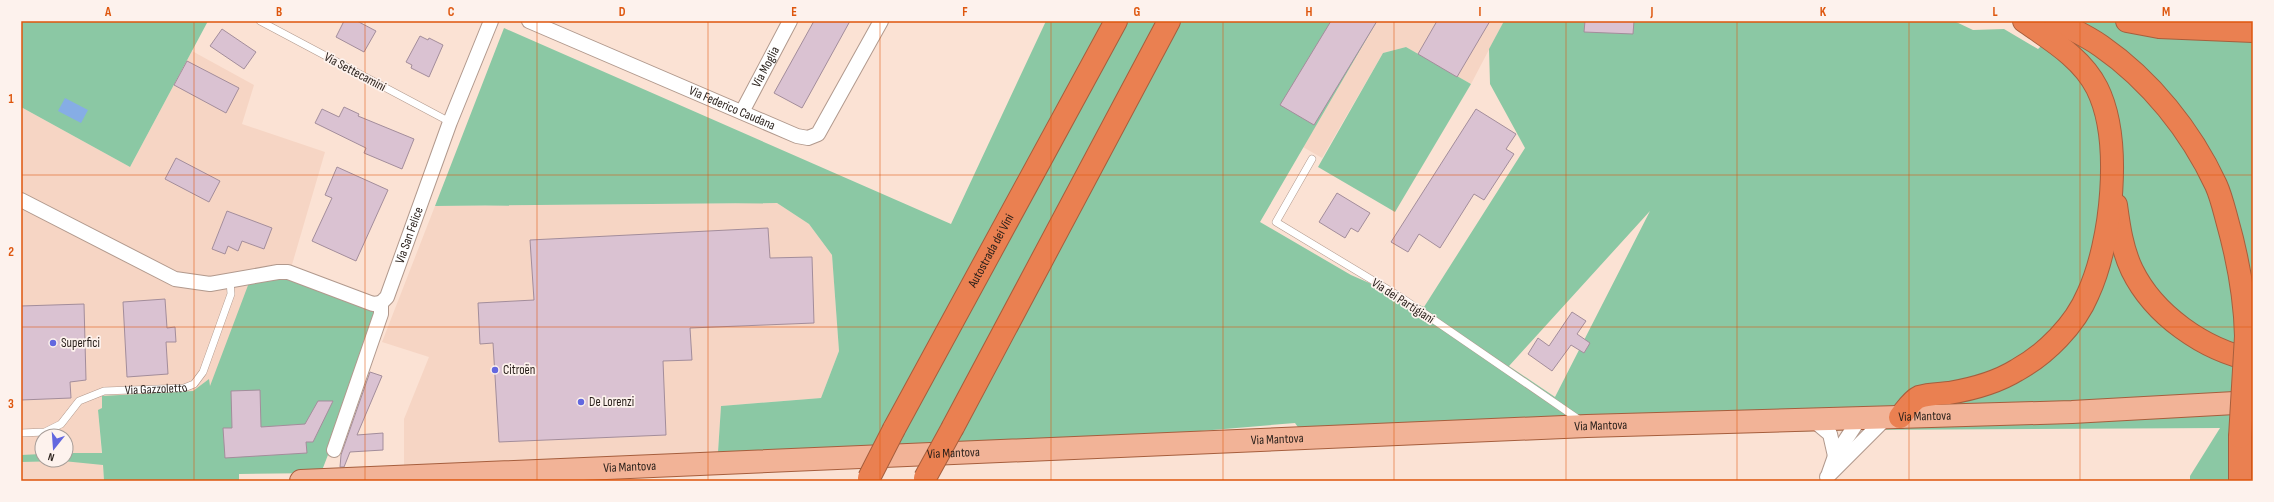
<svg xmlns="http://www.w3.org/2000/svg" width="2274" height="502" font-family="'Sofia Sans Condensed',sans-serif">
<rect width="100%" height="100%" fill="#fbe2d4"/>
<path fill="#f6d5c4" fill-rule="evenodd" d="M1377 21H1504L1471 84 1406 47 1383 53 1322 158 1303 147Z
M192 51 254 85 242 124 325 152 289 275 206 395 98 410 104 481H21V107L130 167ZM42 436H66V460H42Z
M777 203 809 224 832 255 839 351 821 398 721 406 718 452 404 470V419L429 357 382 342 435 206Z"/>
<path fill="#8bc8a4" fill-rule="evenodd" d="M21 21H208L130 167 21 107Z
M1046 21H1377L1260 222 1351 275 1424 307 1525 148 1490 84 1489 49 1504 21H1954L1973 30 2004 29 2038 49 2067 21H2253V481H2190V476L2220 428 1852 430 1310 444 1295 423 1011 447 849 452H718L721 406 821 398 839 351 832 255 809 224 777 203 435 206 504 28 951 224ZM1650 211 1555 397 1509 366Z
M1406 47 1471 84 1395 212 1318 167 1383 53Z
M289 275 381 310 370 346 321 473 239 474V481H66H104L103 465 63 461 21 462V455L42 454V460H66V449L70 453H102L98 410 102 408V396L193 391 209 379 210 386 250 280Z"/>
<path fill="#86ade5" d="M65 98 88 110 81 123 58 111Z"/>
<path fill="#dac2d2" stroke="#a38d9b" d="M344 21H357L376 31 364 52 336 37Z
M814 21H850L802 108 774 93Z
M1331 21H1377L1314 125 1280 105Z
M1437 21H1490L1457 77 1418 54Z
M1585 21H1634L1633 34 1584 32Z
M222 29 256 52 244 69 210 46Z
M420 36 428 40 429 38 443 45 429 77 411 68 412 65 406 62Z
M187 61 239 88 226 113 174 85Z
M344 107 359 114 358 116 414 139 402 169 364 153 366 148 315 123 322 109 339 117Z
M1476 109 1516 134 1506 149 1514 154 1484 200 1474 194 1440 248 1419 234 1408 252 1391 242Z
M176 158 220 181 209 202 165 179Z
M337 167 388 190 356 261 312 241 332 198 325 195Z
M1337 193 1370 213 1358 232 1351 228 1345 238 1319 222Z
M227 211 272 228 264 249 242 241 238 251 228 246 225 254 212 249Z
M768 228 770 258 812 257 814 323 690 328 692 360 663 361 666 435 499 442 493 343 480 344 478 303 534 300 530 240Z
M165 299 167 328 175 327 176 342H166L168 374 127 377 123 302Z
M84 304 86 380 70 382 71 398 21 400V306Z
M1572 312 1586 321 1577 334 1590 343 1584 353 1571 345 1552 371 1528 354 1538 338 1549 346Z
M370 372 382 376 357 435 383 433V450L350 452 344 467H340L341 455Z
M260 390 261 427 305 424 318 401H333L313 442H306L307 453 225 458 223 428H232L231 391Z"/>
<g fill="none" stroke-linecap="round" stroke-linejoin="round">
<g stroke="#b1998d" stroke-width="8">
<g id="service">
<path d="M260 21 450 122"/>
<path d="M1312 159 1276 222 1402 298 1581 421"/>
<path id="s1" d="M21 433 45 432 61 424 79 401 104 391 184 388 194 384 203 372 231 294 230 281"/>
</g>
</g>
<g stroke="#b1998d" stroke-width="16">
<g id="minor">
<path id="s2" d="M529 21 797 136 808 138 818 134 881 21"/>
<path id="s3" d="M742 112 790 21"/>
<path d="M21 200 175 279 210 284 278 272H288L373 304 381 303"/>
<path d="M1812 419 1830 434 1835 456"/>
<path id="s4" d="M334 450 381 314V303L387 297 450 122 491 21"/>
<path d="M1829 473 1835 456 1860 418"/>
<path d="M1827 477 1887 417"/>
</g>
</g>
<g stroke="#a65e3d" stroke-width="24">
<g id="primary">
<path id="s5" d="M301 481 1587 426 2072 412 2253 402"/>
</g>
</g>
<g stroke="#a65e3d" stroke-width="24">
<g id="motorway">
<path d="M2056 21C2071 29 2087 36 2101 46 2150 80 2191 131 2216 185 2221 196 2224 209 2227 220 2238 259 2245 296 2246 336"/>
<path d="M2127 21 2159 27 2253 31"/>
<path d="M2116 205C2119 227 2122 249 2132 270 2154 315 2204 350 2253 360"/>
<path d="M1900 417C1905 411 1912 400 1919 397 1928 394 1939 394 1949 393 1973 389 1996 383 2017 370 2046 354 2075 325 2088 294 2112 242 2123 140 2097 88 2082 58 2051 40 2024 21"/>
<path d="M953 427 1169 21"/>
<path id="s6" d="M894 429 1116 21"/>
<path d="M2240 437V481"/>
</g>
</g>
<use href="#service" stroke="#fff" stroke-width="7"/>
<use href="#minor" stroke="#fff" stroke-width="14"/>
<use href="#primary" stroke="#f2b397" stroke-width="22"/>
<use href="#motorway" stroke="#ea8051" stroke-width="22"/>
<g stroke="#a65e3d" stroke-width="24" stroke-linecap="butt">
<path id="motorway-bridge" d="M2240 437 2246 336
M869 478 894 429
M925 478 953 427"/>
</g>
<use href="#motorway-bridge" stroke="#ea8051" stroke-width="22"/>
</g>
<path fill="none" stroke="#de560d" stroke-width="1" stroke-opacity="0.55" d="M194 21V481M365 21V481M537 21V481M708 21V481M880 21V481M1051 21V481M1223 21V481M1394 21V481M1566 21V481M1737 21V481M1909 21V481M2080 21V481M21 175H2253M21 327H2253"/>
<g fill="#6267df" stroke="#fdf2ed" stroke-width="1.5">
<circle cx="53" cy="343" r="4"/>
<circle cx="495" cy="370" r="4"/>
<circle cx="581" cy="402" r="4"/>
</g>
<g text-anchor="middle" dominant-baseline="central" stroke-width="3.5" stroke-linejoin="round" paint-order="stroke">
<g font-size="13" fill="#271e19" stroke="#fdf2ed">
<text stroke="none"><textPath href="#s3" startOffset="51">Via Moglia</textPath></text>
<text transform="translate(355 72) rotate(28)">Via Settecamini</text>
<text stroke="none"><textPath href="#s2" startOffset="221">Via Federico Caudana</textPath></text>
<text stroke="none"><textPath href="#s4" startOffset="229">Via San Felice</textPath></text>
<text stroke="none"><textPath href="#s6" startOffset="203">Autostrada dei Vini</textPath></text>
<text transform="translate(1403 301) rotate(33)">Via dei Partigiani</text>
<text stroke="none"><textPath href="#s1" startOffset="150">Via Gazzoletto</textPath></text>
<text stroke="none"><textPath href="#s5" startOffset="1625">Via Mantova</textPath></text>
<text stroke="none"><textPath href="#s5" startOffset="1301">Via Mantova</textPath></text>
<text stroke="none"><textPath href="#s5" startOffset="977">Via Mantova</textPath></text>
<text stroke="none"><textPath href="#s5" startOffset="653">Via Mantova</textPath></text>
<text stroke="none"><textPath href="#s5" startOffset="329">Via Mantova</textPath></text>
</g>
<g font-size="13" fill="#271e19" stroke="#fdf2ed" text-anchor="start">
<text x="61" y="343">Superfici</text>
<text x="503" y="370">Citroën</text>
<text x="589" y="402">De Lorenzi</text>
</g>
</g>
<rect width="2274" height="502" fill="none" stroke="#fdf2ed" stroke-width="44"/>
<g transform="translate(54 448) rotate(197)"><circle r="19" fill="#fdf2ed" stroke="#a79d98"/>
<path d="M0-3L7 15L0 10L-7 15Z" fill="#6267df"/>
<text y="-6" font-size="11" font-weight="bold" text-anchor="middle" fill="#271e19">N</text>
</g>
<rect x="22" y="22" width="2230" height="458" fill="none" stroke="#de560d" stroke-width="1.5"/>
<g font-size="13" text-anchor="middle" font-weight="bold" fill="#de560d">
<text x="108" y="16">A</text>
<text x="279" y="16">B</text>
<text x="451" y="16">C</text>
<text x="622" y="16">D</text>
<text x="794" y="16">E</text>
<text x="965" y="16">F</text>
<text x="1137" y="16">G</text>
<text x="1309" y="16">H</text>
<text x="1480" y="16">I</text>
<text x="1652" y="16">J</text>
<text x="1823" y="16">K</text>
<text x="1995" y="16">L</text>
<text x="2166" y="16">M</text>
<text x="11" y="103">1</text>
<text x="11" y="256">2</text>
<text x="11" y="408">3</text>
</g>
</svg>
